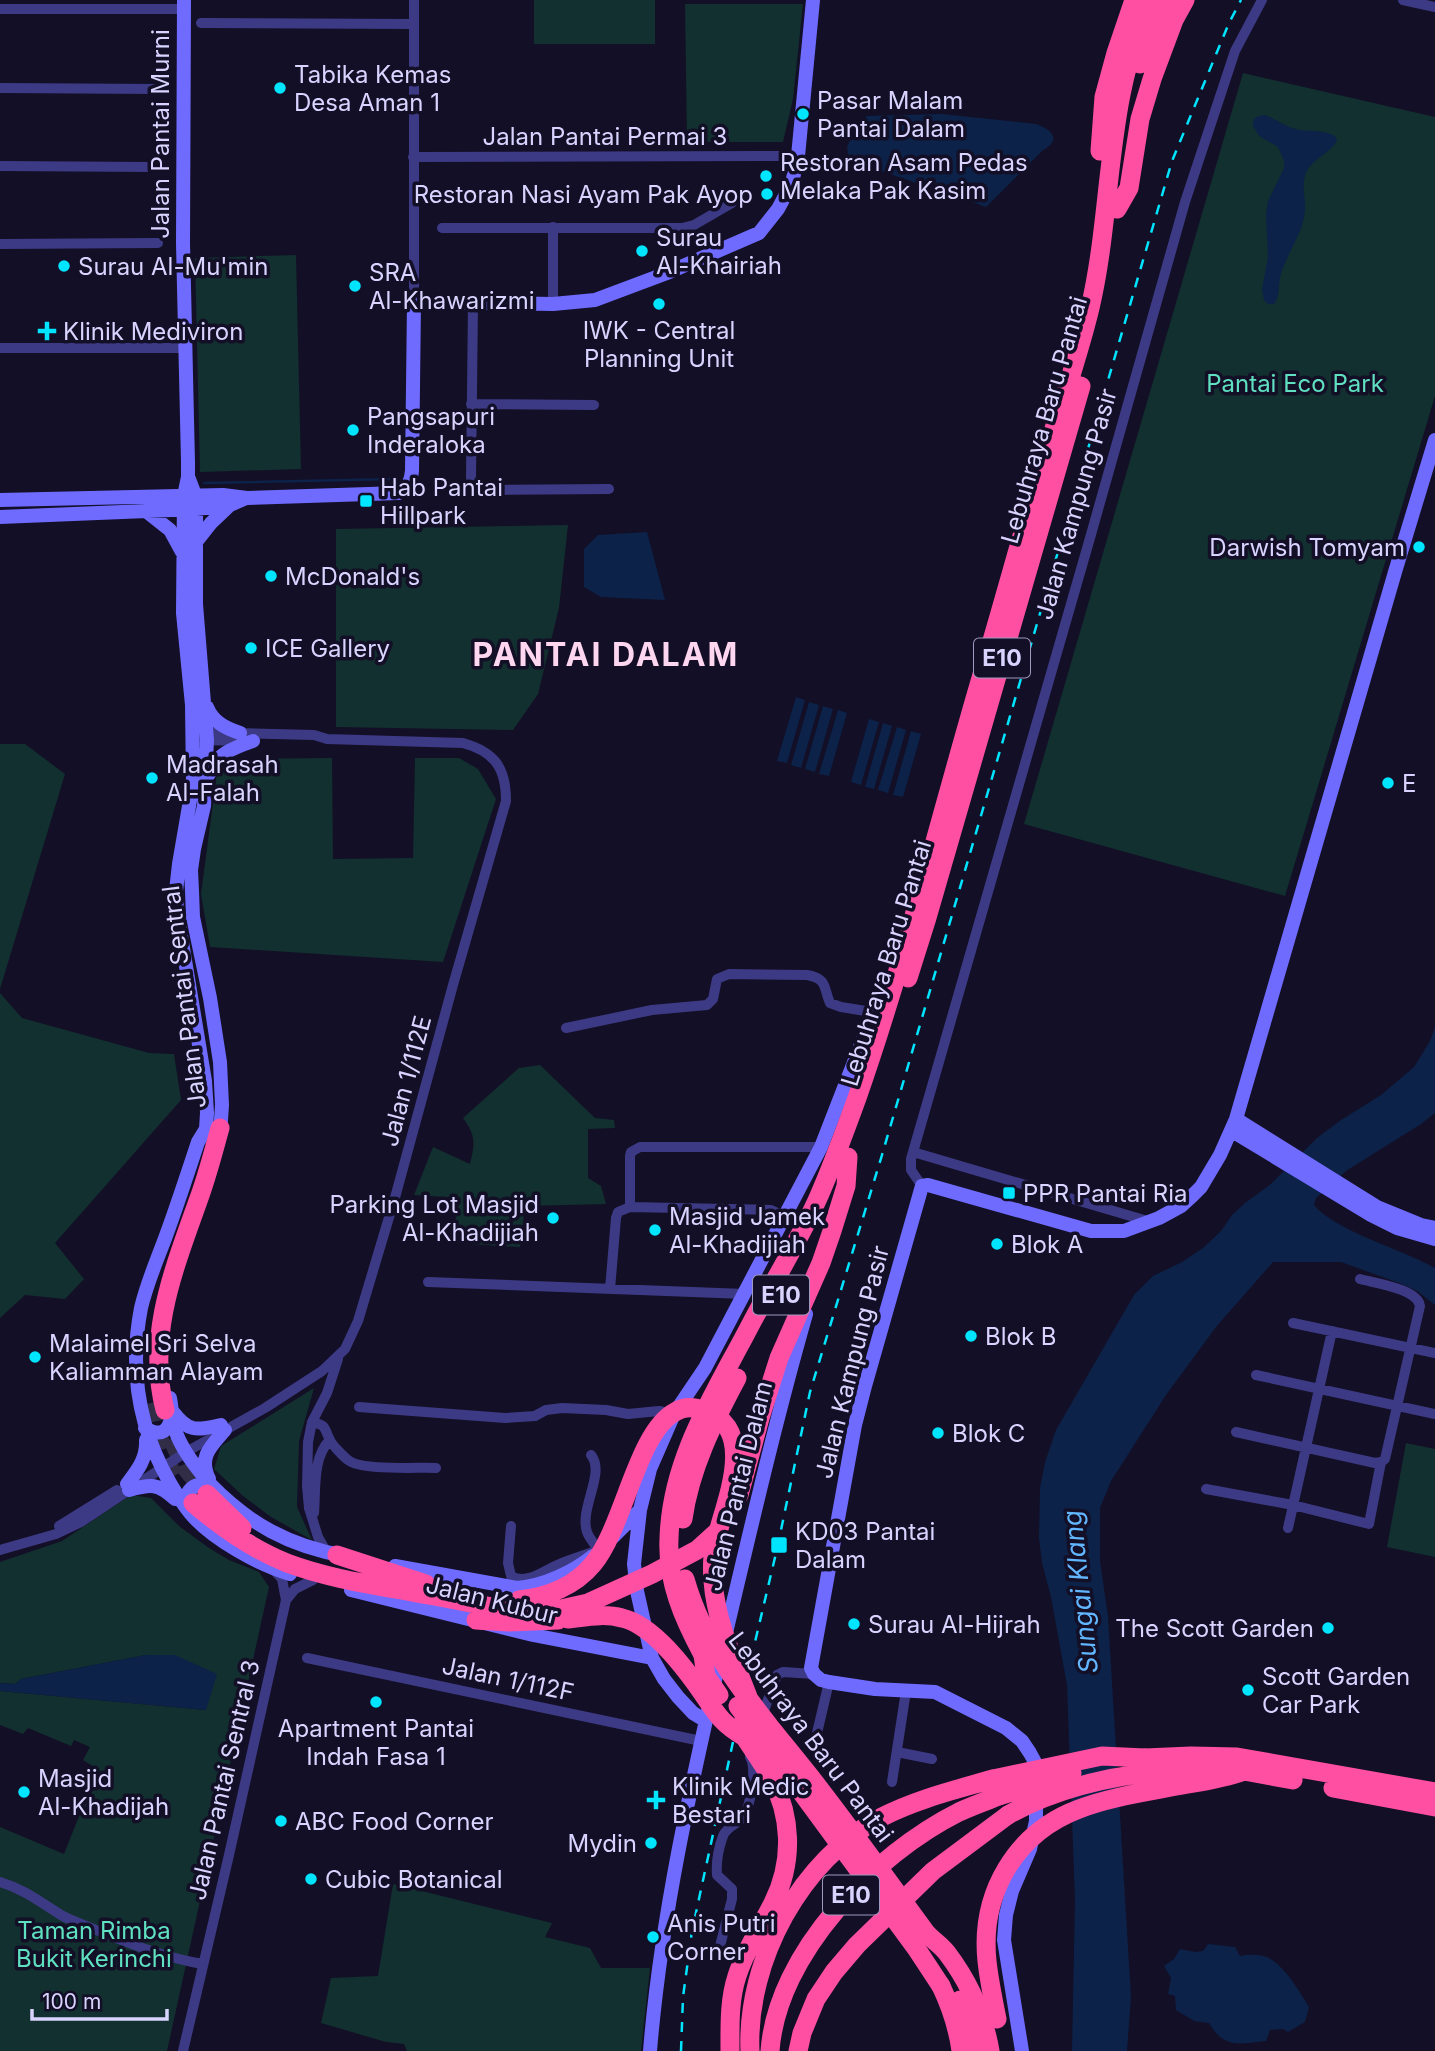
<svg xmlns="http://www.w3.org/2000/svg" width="1435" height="2051" font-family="Inter,sans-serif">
<rect width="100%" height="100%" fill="#130f26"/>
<path fill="#12302f" d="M534 0H655V44H534Z
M685 4H803L793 99 783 142H687Z
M1243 73 1435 117V396L1285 896 1024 824Z
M296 255 301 469 200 472 195 258Z
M568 525 559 608 538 694 513 730 336 727V529Z
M0 744H25L65 774 0 989Z
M332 758 333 859 413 858 415 758H459L478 769 496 799 443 962 210 947 201 894 217 773 229 759Z
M0 993 22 1018 149 1053 174 1054 181 1100 55 1243 84 1279 65 1299 25 1295 0 1318Z
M540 1065 595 1118 614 1120 615 1128 588 1129V1178L601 1186 606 1204 525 1206 520 1247 451 1243 460 1198 414 1195 433 1147 470 1164C475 1143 476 1136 463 1118L519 1068Z
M314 1388 299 1441 297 1507 312 1540 271 1517 243 1496 214 1469 221 1446Z
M1406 1443 1435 1449V1557L1387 1547Z
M131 1495 151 1498 179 1526 209 1548 229 1560 259 1572 269 1587 167 2051H0V1827L64 1854 95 1776 94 1767 83 1760 90 1747 74 1740 71 1746 28 1728 23 1734 0 1725V1691L206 1710 175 1655H146L21 1679 15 1684 0 1683V1562L62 1541Z
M393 1884 552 1923 545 1937 590 1948 601 1968H650L641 2051H407L404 2044 386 2042 321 2023 331 1978 378 1976Z"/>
<path fill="#0c2248" d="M942 114 1036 124C1053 130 1062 140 1042 151L986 207 849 160 847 146 862 120 867 116Z
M1264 115C1275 118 1284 126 1296 129 1309 132 1323 129 1335 136L1337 141C1329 154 1312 159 1306 173 1301 184 1306 199 1305 211 1303 235 1285 255 1280 278 1278 288 1280 297 1274 304H1268L1264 300 1262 289 1268 257 1266 214 1268 201 1284 168V161L1278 147 1259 136 1253 126V121L1256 117Z
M647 532 665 600 601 597 584 587V549L598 535Z
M796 697 805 700 787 763 777 761Z
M809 702 819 705 801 768 791 765Z
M823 706 833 709 815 772 805 769Z
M838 710 847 713 829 776 819 774Z
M869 719 879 722 861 785 851 782Z
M883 723 892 726 874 789 865 787Z
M897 727 906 730 888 793 878 790Z
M911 731 921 734 903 797 893 795Z
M1435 1027V1113L1421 1124 1346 1171 1316 1198 1314 1205C1337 1232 1402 1249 1435 1268V1305L1417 1291 1402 1284 1341 1262H1273L1216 1327 1166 1395 1111 1481 1100 1508V1561L1108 1616 1131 1997 1127 2051H1072L1075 1899 1067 1685 1051 1597 1042 1563 1039 1538 1040 1488 1045 1462 1056 1430 1134 1295 1153 1276 1182 1262 1203 1248 1221 1231 1232 1215 1245 1203 1271 1184 1317 1138 1341 1120 1381 1095 1414 1067 1430 1041Z
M146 1655H175L217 1674 206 1710 0 1691V1683L15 1684 21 1679Z
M1208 1944 1235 1947 1240 1956C1248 1954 1262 1954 1269 1958 1285 1967 1300 1992 1309 2007L1305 2022 1288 2032 1283 2029 1270 2030 1266 2041C1239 2044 1224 2049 1209 2023L1194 2021 1176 2010 1175 1996 1168 1994 1171 1978 1164 1966 1174 1959 1180 1949 1195 1952 1203 1951Z"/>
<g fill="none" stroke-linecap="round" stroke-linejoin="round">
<path stroke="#0c2248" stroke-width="2.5" d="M204 483 394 479"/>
<path stroke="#312d47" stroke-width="19" stroke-dasharray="19 10" stroke-linecap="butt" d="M151 1403C157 1429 161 1457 176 1480
M172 1438 184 1465 207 1494"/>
<path stroke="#3d3a85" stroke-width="10" d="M1403 0 1435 7
M0 9H184
M201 23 414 24
M0 88 160 89
M413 157 798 156
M0 166 154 167
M553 227V304
M442 228H682L694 225 732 203
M0 244 158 243
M414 302V0
M473 303 471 478 473 485 481 490 609 489
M0 348H186
M471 404 594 405
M200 740 244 741
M566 1028 652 1010 707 1005 713 999 717 979 729 974 807 975C828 979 823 987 830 1003L841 1007 872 1012
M913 1152 1151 1222
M922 1186 911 1170V1159L1090 538 1185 202 1235 51 1262 0
M630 1207V1156L631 1152 640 1147H821
M428 1282 745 1294
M610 1289 616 1218 618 1212 630 1207 771 1210 786 1217
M1293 1323 1435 1353
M1256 1375 1435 1414
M359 1407 505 1418 535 1416 546 1410 562 1408 606 1410 628 1414 659 1411 674 1414
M312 1422C328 1426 323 1427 330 1440 332 1445 344 1457 348 1460 361 1471 418 1467 436 1468
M1236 1432 1375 1463 1381 1462 1385 1459 1420 1306C1418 1289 1375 1283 1360 1279
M1206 1489 1293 1505 1369 1524 1381 1462
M314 1513C316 1491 312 1457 330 1440
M59 1526 117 1490
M511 1526 508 1563 511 1576C527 1585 543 1571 557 1565 571 1559 585 1555 599 1550 595 1545 589 1538 587 1532 579 1508 606 1473 591 1455
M1288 1528 1332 1331
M0 1550 56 1534 81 1522 186 1452 265 1408 322 1371 345 1349 358 1321 396 1194 453 985 506 801C506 768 495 752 463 743L327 739 314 735 202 732
M327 1553 318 1537 309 1508 307 1486 308 1442 312 1422 327 1393 338 1359
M286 1600 295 1589 313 1580
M307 1658 701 1741
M761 1719 777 1675 783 1672 814 1674
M817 1733 829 1682
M897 1752 932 1759
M892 1782 906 1691
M0 1882C24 1889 40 1902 61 1915 72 1921 84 1925 96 1930 130 1944 166 1958 203 1964
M719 1950 732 1899V1889L717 1875C716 1863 719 1847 723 1836 727 1826 737 1825 743 1817 751 1805 757 1768 750 1757
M183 2051 229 1855 286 1600 282 1579 273 1569"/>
<path stroke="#6f6bff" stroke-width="14" d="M184 0 183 243 188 462V477L184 496 183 613 192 705 193 783 179 864 176 891 177 912 205 1081 207 1113 206 1129 198 1142C188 1172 178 1203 167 1233 158 1258 147 1282 141 1308 129 1370 139 1429 170 1483 176 1493 183 1505 191 1514 212 1539 259 1565 290 1574
M189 479 195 495 196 509V604L207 740 204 806 194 849 191 870 192 891 193 917 210 998 220 1062 222 1105 220 1135
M0 500 223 495 247 498 399 493C408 488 411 481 412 471L414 302 553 304 595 300 667 273 759 233 778 209 792 183 798 156 813 0
M146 511 170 530 182 552
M0 517 196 509 230 505 246 498
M196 542 211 523 230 505
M207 707C213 722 225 728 240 733
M209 774C216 754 233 748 253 741
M1236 1119 1377 1207 1421 1225 1435 1228
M1232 1131 1371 1215 1397 1228 1435 1239
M170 1398C172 1410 173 1424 177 1435 184 1453 197 1469 210 1484 249 1524 289 1546 345 1556
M173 1412C189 1433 197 1430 221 1425
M145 1428C162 1438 170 1431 172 1412
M209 1479C198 1457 211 1446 225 1430
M127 1484C138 1470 147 1458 146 1440
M129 1490C151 1484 158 1483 175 1499
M189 1510 186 1497C191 1484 201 1483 213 1487
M613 1537 640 1510
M395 1566 517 1588C544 1586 573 1572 593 1556
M351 1590 533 1635 652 1658
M706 1721 693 1713 678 1697 664 1679 652 1658 637 1591 634 1564 640 1510 650 1469 674 1414 705 1368 821 1147 863 1039 872 1012
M650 2051C661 1917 691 1785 721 1654 748 1540 774 1426 806 1314
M1022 2051 1004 1940 1006 1915 1012 1891 1030 1849 1036 1821V1764L1030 1753 1022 1741 1006 1728 935 1692 875 1689 829 1682 821 1680 814 1674 811 1668 855 1425 865 1386 922 1186 928 1185 1091 1231H1124L1159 1218 1181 1206 1192 1196 1201 1187 1220 1155 1236 1119 1395 572 1435 440"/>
<path stroke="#ff4fa3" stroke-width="19" d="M1140 64 1166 0
M1100 151 1104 97 1116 53 1134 0
M1117 209 1129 188 1140 119 1152 79 1174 20 1185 0
M908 978 926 921 1081 386
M165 1410C146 1336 174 1269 198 1201 207 1177 213 1153 220 1128
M207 1494 242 1528
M739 1495 760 1418 779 1358 821 1263 832 1231 846 1186 848 1157
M193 1503C222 1528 252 1549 287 1563 332 1580 382 1586 428 1595 464 1601 497 1610 534 1612
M683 1519C690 1468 713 1423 737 1378
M337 1555 426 1584
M476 1620 509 1622 558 1620
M703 1655C683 1618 667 1581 669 1539 671 1457 717 1390 753 1320 775 1279 800 1239 819 1196 833 1164 845 1131 857 1098 905 961 940 818 981 678 1002 608 1021 537 1042 467 1058 414 1077 362 1090 308 1114 206 1104 96 1152 0
M1145 1758 1191 1756 1237 1757 1435 1792
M1164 1771H1244L1293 1780
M1333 1788 1435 1807
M927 1934C933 1940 942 1946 947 1953 969 1982 984 2016 990 2051
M941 1986C951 2007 958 2028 961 2051
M960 2000 969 2022 975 2051
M730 2051C730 2026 729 2000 737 1976 745 1950 761 1927 773 1903 794 1861 792 1814 769 1774
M750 2051C746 1961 801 1859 882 1817 917 1799 955 1790 993 1779
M770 2051C777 1953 875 1854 959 1812 972 1806 986 1801 999 1796
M798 2051 802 2033 816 1999 834 1972 857 1945 933 1871 1008 1815"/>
<path stroke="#00e5ff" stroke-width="2.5" stroke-dasharray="10 9" stroke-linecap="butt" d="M681 2051 683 1997 692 1931 751 1659 777 1549 810 1392 882 1155 1172 161 1229 23 1241 0"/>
<path stroke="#ff4fa3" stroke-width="19" d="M685 1579C708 1661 768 1722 819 1788 856 1836 891 1885 927 1934
M519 1600C547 1597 575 1586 593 1564 624 1527 637 1432 675 1412 684 1406 695 1407 705 1411 760 1430 723 1506 715 1544 712 1556 712 1568 713 1581 716 1623 735 1662 750 1702
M534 1612 561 1609 588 1603 652 1574 697 1550 718 1531
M568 1619C586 1617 604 1613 622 1618 653 1625 685 1668 703 1694 717 1714 721 1723 743 1736
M703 1655 706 1676 719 1695
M738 1706 916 1948 941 1986
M738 1727 769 1774
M993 1779 1102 1756 1145 1758
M999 1796 1072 1773
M1008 1815C1056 1788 1110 1776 1164 1771
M997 2019C993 1999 989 1980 987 1961 980 1894 1015 1833 1079 1809 1105 1799 1134 1794 1161 1789 1189 1783 1217 1781 1244 1771"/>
</g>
<g fill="#00e5ff" stroke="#130f26" stroke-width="2.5">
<circle cx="280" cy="88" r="7"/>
<circle cx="803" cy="114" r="7"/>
<circle cx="766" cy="176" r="7"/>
<circle cx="767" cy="194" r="7"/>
<circle cx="642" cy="251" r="7"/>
<circle cx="64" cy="266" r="7"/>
<circle cx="355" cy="286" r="7"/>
<circle cx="659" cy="304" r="7"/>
<path d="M43.5 320.5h7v7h7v7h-7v7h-7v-7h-7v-7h7z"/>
<circle cx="353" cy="430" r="7"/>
<rect x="359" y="494" width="14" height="14" rx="3.5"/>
<circle cx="1419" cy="547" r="7"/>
<circle cx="271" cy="576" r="7"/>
<circle cx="251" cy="648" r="7"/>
<circle cx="152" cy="778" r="7"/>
<circle cx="1388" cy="783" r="7"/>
<rect x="1002" y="1186" width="14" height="14" rx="3.5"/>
<circle cx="553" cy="1218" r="7"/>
<circle cx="655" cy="1230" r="7"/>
<circle cx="997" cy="1244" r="7"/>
<circle cx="971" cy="1336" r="7"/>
<circle cx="35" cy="1357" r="7"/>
<circle cx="938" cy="1433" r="7"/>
<rect x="770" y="1536" width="18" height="18" rx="3.5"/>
<circle cx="854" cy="1624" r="7"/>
<circle cx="1328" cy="1628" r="7"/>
<circle cx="1248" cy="1690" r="7"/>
<circle cx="376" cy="1702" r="7"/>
<circle cx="24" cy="1792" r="7"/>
<path d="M652.5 1789.5h7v7h7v7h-7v7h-7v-7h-7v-7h7z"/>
<circle cx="281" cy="1821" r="7"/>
<circle cx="651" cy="1843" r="7"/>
<circle cx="311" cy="1879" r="7"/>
<circle cx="653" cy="1937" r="7"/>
</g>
<g text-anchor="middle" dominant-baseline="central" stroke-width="7" stroke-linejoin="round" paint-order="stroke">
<g fill="#130f26" stroke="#9e99be" stroke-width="2">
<rect x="974" y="638.5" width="56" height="39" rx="5"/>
<rect x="753" y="1275.5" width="56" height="39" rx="5"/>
<rect x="823" y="1875.5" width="56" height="39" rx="5"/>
</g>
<g font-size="23" font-weight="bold" fill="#d9d4ff">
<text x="1002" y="658">E10</text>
<text x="781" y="1295">E10</text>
<text x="851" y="1895">E10</text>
</g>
<g font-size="24" fill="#d9d4ff" stroke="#130f26" text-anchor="start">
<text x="294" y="74">Tabika Kemas<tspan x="294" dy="28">Desa Aman 1</tspan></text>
<text x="817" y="100">Pasar Malam<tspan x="817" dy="28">Pantai Dalam</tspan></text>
<text x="780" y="162">Restoran Asam Pedas<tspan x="780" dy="28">Melaka Pak Kasim</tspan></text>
<text x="753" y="194" text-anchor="end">Restoran Nasi Ayam Pak Ayop</text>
<text x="656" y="237">Surau<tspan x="656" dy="28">Al-Khairiah</tspan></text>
<text x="78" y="266">Surau Al-Mu'min</text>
<text x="369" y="272">SRA<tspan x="369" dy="28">Al-Khawarizmi</tspan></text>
<text x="659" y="330" text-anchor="middle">IWK - Central<tspan x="659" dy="28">Planning Unit</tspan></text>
<text x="63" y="331">Klinik Mediviron</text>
<text x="367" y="416">Pangsapuri<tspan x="367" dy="28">Inderaloka</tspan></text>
<text x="380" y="487">Hab Pantai<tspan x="380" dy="28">Hillpark</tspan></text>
<text x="1405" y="547" text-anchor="end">Darwish Tomyam</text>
<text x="285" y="576">McDonald's</text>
<text x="265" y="648">ICE Gallery</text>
<text x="166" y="764">Madrasah<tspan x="166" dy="28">Al-Falah</tspan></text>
<text x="1402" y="783">E</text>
<text x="1023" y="1193">PPR Pantai Ria</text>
<text x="539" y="1204" text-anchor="end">Parking Lot Masjid<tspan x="539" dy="28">Al-Khadijiah</tspan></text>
<text x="669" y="1216">Masjid Jamek<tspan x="669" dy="28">Al-Khadijiah</tspan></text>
<text x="1011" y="1244">Blok A</text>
<text x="985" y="1336">Blok B</text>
<text x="49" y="1343">Malaimel Sri Selva<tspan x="49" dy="28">Kaliamman Alayam</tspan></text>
<text x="952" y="1433">Blok C</text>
<text x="795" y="1531">KD03 Pantai<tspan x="795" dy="28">Dalam</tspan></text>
<text x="868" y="1624">Surau Al-Hijrah</text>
<text x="1314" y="1628" text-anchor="end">The Scott Garden</text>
<text x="1262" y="1676">Scott Garden<tspan x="1262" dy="28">Car Park</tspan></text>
<text x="376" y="1728" text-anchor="middle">Apartment Pantai<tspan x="376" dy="28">Indah Fasa 1</tspan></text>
<text x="38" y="1778">Masjid<tspan x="38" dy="28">Al-Khadijah</tspan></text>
<text x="672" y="1786">Klinik Medic<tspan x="672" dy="28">Bestari</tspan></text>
<text x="295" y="1821">ABC Food Corner</text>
<text x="637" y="1843" text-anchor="end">Mydin</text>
<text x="325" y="1879">Cubic Botanical</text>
<text x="667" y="1923">Anis Putri<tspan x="667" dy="28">Corner</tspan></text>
</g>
<g font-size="24" fill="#d9d4ff" stroke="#130f26">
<text transform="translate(160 134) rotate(-90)">Jalan Pantai Murni</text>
<text x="605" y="136">Jalan Pantai Permai 3</text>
<text transform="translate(1044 420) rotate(-74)">Lebuhraya Baru Pantai</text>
<text transform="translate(1076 504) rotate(-74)">Jalan Kampung Pasir</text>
<text transform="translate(886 963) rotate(-73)">Lebuhraya Baru Pantai</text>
<text transform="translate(184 997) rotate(-97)">Jalan Pantai Sentral</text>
<text transform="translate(406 1081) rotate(-75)">Jalan 1/112E</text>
<text transform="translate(852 1362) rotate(-76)">Jalan Kampung Pasir</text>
<text transform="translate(738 1486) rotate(-76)">Jalan Pantai Dalam</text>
<text transform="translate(492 1600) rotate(14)">Jalan Kubur</text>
<text transform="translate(508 1679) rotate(12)">Jalan 1/112F</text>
<text transform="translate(811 1737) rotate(53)">Lebuhraya Baru Pantai</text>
<text transform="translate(224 1780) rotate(-77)">Jalan Pantai Sentral 3</text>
</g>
<g font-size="24" fill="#5fe0c0" stroke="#130f26">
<text x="1295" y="383">Pantai Eco Park</text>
<text x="94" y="1930">Taman Rimba<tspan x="94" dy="28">Bukit Kerinchi</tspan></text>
</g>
<g font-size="26" font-style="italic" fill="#62b6ff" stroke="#130f26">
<text transform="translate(1080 1592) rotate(-96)">Sungai Klang</text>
</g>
<g font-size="32" font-weight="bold" letter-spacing="2" fill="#ffd6f0" stroke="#130f26">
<text x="606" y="654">PANTAI DALAM</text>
</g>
</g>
<path d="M32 2009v10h135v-10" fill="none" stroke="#d9d4ff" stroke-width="3.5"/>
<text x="42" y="2009" font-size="21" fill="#d9d4ff" stroke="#130f26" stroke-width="5" paint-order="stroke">100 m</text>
</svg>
